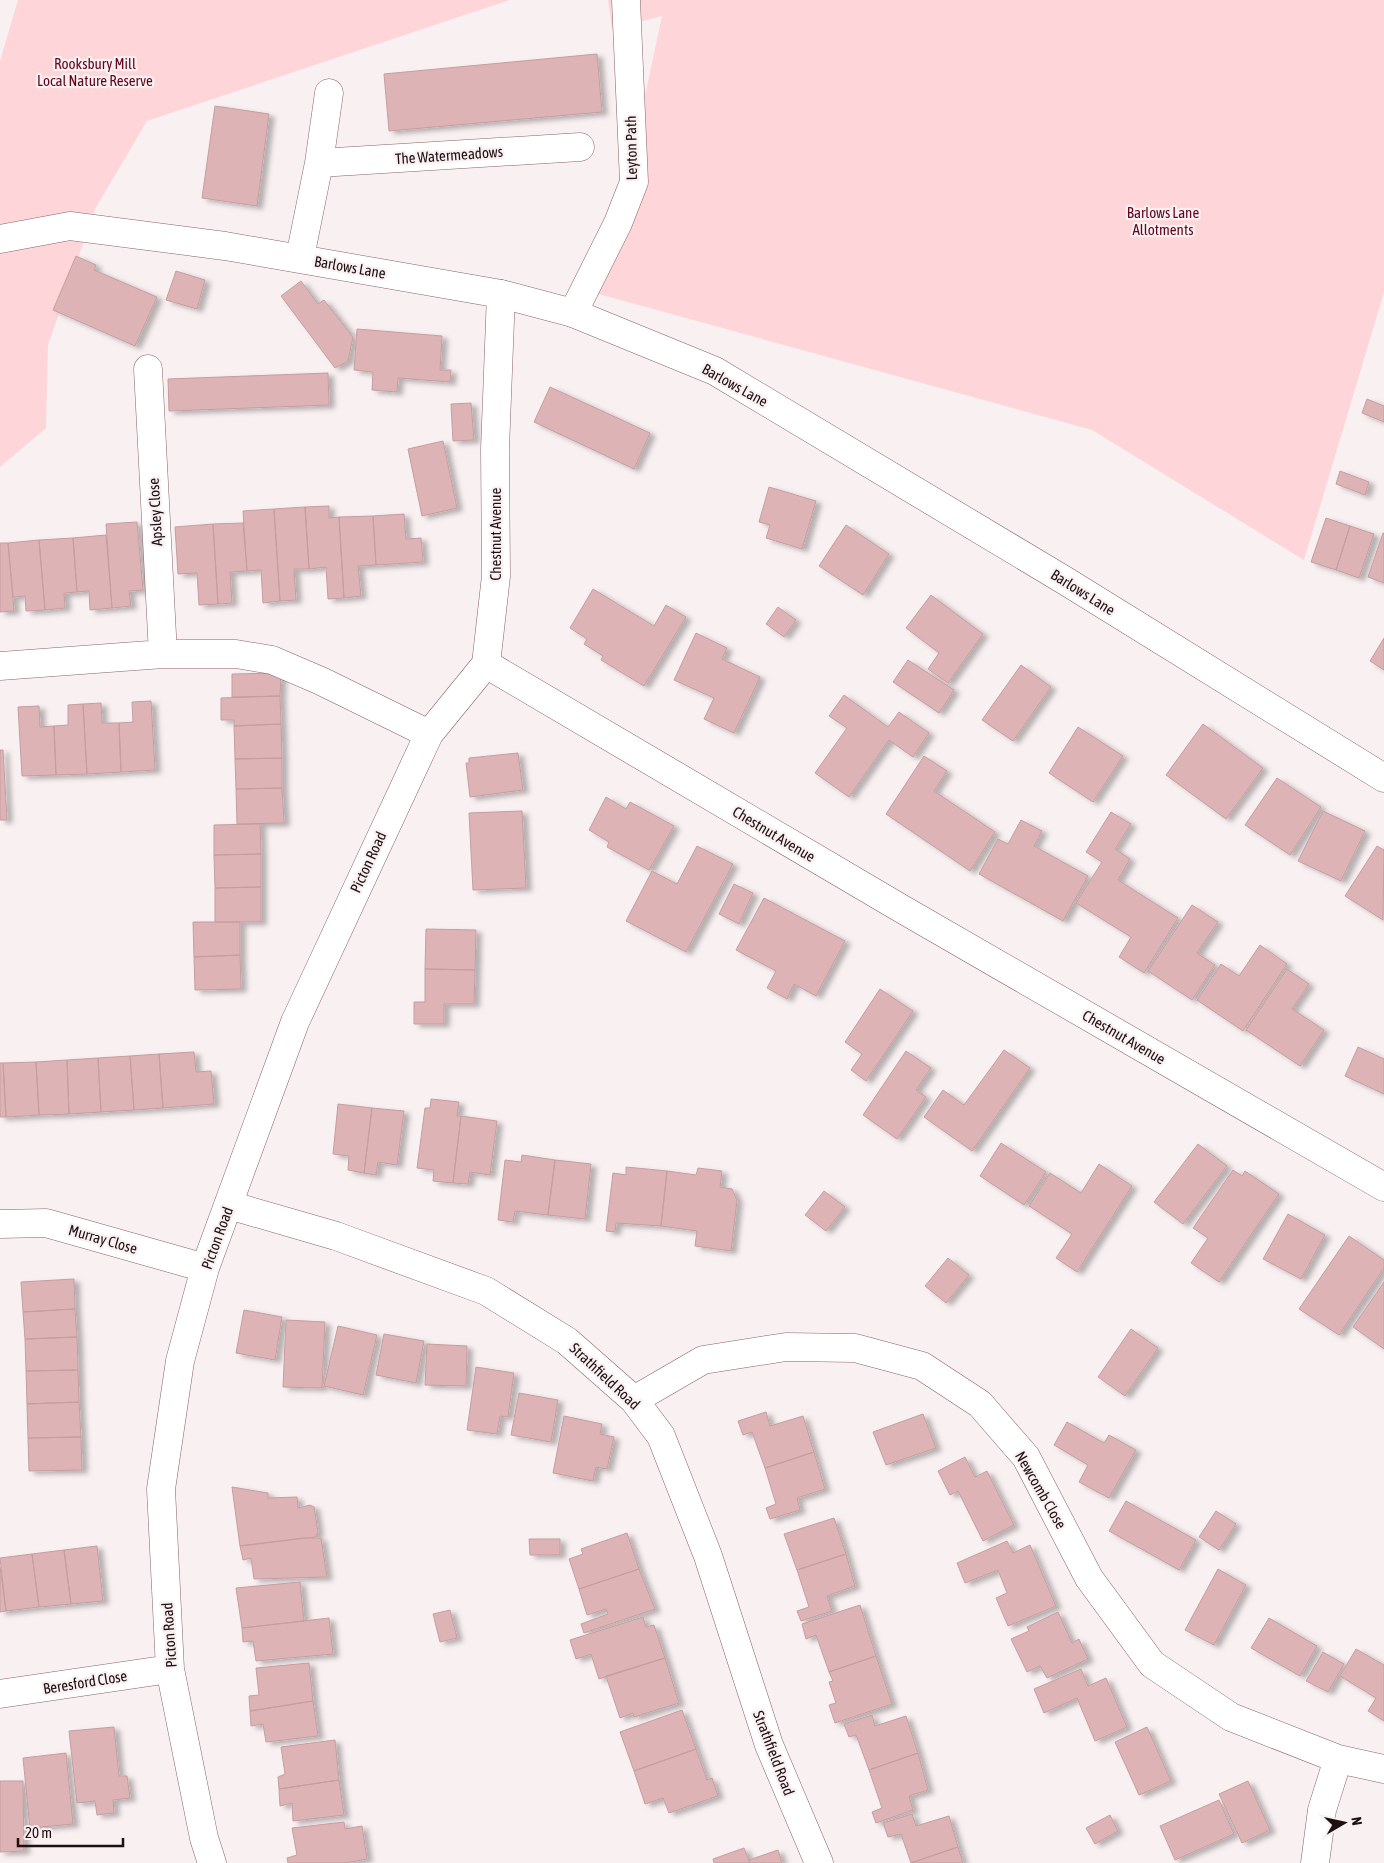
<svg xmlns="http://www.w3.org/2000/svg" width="1384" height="1863" font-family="'Asap Condensed',sans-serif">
<defs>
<filter id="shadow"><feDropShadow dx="5.5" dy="3" stdDeviation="2.5" flood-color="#0004"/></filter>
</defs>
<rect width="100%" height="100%" fill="#f9f0f1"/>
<path fill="#fed6d9" d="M18 0H510L147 121 95 209 48 345 46 428 0 467V61Z
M608 0H1384V292L1304 560 1092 430 595 293 634 148 662 16 612 29Z"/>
<path fill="#deb3b6" stroke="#c69da0" filter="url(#shadow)" d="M597 54 602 112 389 131 384 74Z
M215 106 269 114 257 206 202 198Z
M76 256 96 265 94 270 157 297 135 346 53 310Z
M176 271 205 280 197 309 166 300Z
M301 281 318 304 324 300 353 337 348 361 335 368 281 296Z
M357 329 442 336 440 370H451L450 382 398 378 397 392 372 390 373 372 354 370Z
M328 373 329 405 169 411 168 379Z
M550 387 650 433 634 469 534 422Z
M1367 399 1384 406V422L1362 413Z
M471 403 474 440 453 441 451 404Z
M443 441 457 508 422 516 408 449Z
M1340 471 1369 482 1365 495 1336 484Z
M769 487 816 501 802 549 766 538 770 525 759 522Z
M329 506V518L339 517 344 598 328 599 326 567 309 569 305 507Z
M305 507 309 569H294L296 600 280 601 274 509Z
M274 509 280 601 263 603 261 570 247 571 243 511Z
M404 514 406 539 421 538 423 562 376 565 373 516Z
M373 516 376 565 358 566 361 596 344 598 339 517Z
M1326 518 1350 526 1336 570 1311 562Z
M137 522 143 590 129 591 131 606 112 608 106 524Z
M243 523 247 571 230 572 232 603 218 604 213 524Z
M213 524 218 604 199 605 197 573 178 574 175 527Z
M846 525 889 554 863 595 819 566Z
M1350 526 1374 534 1359 578 1336 570Z
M1383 533H1384V583L1368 577Z
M106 535 112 608 90 610 89 591 77 592 73 538Z
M73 538 77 592 64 593 65 608 45 610 39 540Z
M39 540 45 610 26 611 25 596 13 597 8 543Z
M0 543H8L14 611 0 612Z
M593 589 654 626 666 605 686 617 644 686 601 660 603 656 584 644 587 639 570 628Z
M931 595 983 634 948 683 928 669 939 653 906 628Z
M778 607 796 620 784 637 766 624Z
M696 633 727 648 722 659 760 677 734 733 704 719 714 698 674 680Z
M1384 638V670L1370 661Z
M908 660 954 690 939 713 893 682Z
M1021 665 1051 687 1013 741 982 720Z
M281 673 280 696 232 697V674Z
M844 695 888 727 899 712 929 733 913 757 889 740 849 797 815 773 847 728 829 716Z
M280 696 281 724 234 726V720H221V698Z
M151 701 155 770 121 772 119 723 133 722 132 702Z
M101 703 102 723H119L121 772 87 774 83 704Z
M83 704 87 774 56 775 54 726 68 725V705Z
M39 706 40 727 54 726 56 775 22 776 18 707Z
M281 724 282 758 235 759 234 726Z
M1203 724 1263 768 1226 819 1166 775Z
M1078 727 1123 756 1093 802 1049 773Z
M0 750H3L7 820H0Z
M518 753 523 790 470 797 466 763H469V758Z
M924 756 947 771 934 791 995 832 970 871 886 814Z
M282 758V788L236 789 235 759Z
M1277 778 1321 807 1290 855 1245 825Z
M282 788 284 823 237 824 236 789Z
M606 797 626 809 630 802 674 826 649 870 607 847 609 842 589 830Z
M522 811 526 888 473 890 469 813Z
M1323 811 1365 831 1341 881 1298 861Z
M1111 812 1131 824 1115 849 1130 859 1118 880 1178 918 1144 973 1119 957 1131 937 1076 903 1102 862 1086 852Z
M1021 820 1042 831 1034 846 1088 876 1063 921 979 874 998 839 1008 844Z
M260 824 261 854 214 855V825Z
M697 846 733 864 686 952 626 921 652 871 677 884Z
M1377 846 1384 850 1383 920 1345 896Z
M261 854V887L215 888 214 855Z
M734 884 753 893 739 924 719 914Z
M261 887V922H215V888Z
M764 898 845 941 816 996 794 984 787 999 767 988 776 971 736 950Z
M1192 905 1218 922 1197 953 1215 965 1192 1000 1148 971Z
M193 922H240V955L194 957Z
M426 929 476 930 475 970 425 969Z
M1260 945 1287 964 1243 1031 1197 1000 1221 964 1239 976Z
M240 955 241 989 195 990 194 957Z
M425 969 475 970 474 1004H444V1024H414V1002H425Z
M1287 969 1309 984 1292 1009 1324 1030 1300 1066 1246 1030Z
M880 989 913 1011 866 1081 851 1070 862 1054 845 1042Z
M1358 1047 1384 1059V1094L1345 1076Z
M1004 1050 1030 1068 972 1151 924 1117 943 1090 964 1105Z
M906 1051 931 1068 916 1090 926 1097 897 1139 863 1115Z
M194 1052 196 1072 211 1071 214 1104 163 1108 159 1054Z
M159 1054 163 1108 134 1110 130 1056Z
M130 1056 134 1110 101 1112 98 1058Z
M98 1058 101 1112 69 1114 67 1060Z
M67 1060 69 1114 39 1115 36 1062Z
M36 1062 39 1115 6 1117 3 1063Z
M0 1063H3L6 1117H0Z
M431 1099 459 1102 457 1116H461L453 1183 433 1181 434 1170 417 1168 425 1108H430Z
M338 1104 372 1108 364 1173 348 1170 349 1156 333 1154Z
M372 1108 404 1111 397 1165 378 1162 376 1175 364 1173Z
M461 1116 497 1121 490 1175 470 1172 468 1184 453 1183Z
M1001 1143 1046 1172 1024 1205 980 1176Z
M1198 1144 1227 1166 1183 1224 1154 1202Z
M522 1155 555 1160 548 1215 515 1211 513 1222 498 1220 505 1160 521 1162Z
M555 1160 591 1164 585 1219 548 1215Z
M1099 1164 1132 1186 1077 1272 1056 1258 1072 1234 1029 1206 1050 1173 1081 1193Z
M626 1167 667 1171 661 1226 616 1223 615 1232 606 1231 613 1173 626 1175Z
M698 1168 722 1171 720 1187 732 1189 737 1200 731 1251 695 1246 697 1231 661 1226 667 1171 696 1175Z
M1233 1170 1242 1176 1245 1171 1279 1194 1219 1282 1191 1263 1208 1238 1193 1228Z
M824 1191 845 1207 826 1231 805 1215Z
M1288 1214 1325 1235 1301 1279 1263 1259Z
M1349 1236 1384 1260V1268L1339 1335 1299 1309Z
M948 1258 969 1275 946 1303 925 1286Z
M74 1279 75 1309 23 1312 21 1282Z
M1384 1282V1349L1353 1327Z
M75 1309 77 1337 25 1339 23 1312Z
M244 1310 282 1317 275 1360 236 1353Z
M286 1320 325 1322 322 1388 283 1387Z
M338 1326 377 1335 363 1395 324 1386Z
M1131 1329 1158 1348 1125 1396 1098 1377Z
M384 1334 424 1341 416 1383 376 1375Z
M77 1337 78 1370 26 1371 25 1339Z
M427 1344 467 1346 466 1386 425 1385Z
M476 1367 514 1373 508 1417 500 1416 497 1434 467 1430Z
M78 1370 79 1402 27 1404 26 1371Z
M519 1393 558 1400 551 1442 511 1435Z
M79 1402 81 1437 28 1438 27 1404Z
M766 1412 770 1426 803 1416 814 1452 765 1468 752 1432 743 1435 738 1421Z
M923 1414 936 1448 886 1465 873 1432Z
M564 1416 602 1424 600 1434 614 1437 607 1469 596 1467 593 1481 553 1473Z
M1067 1422 1104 1443 1109 1435 1136 1450 1109 1498 1079 1482 1088 1465 1054 1445Z
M81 1437 82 1470 29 1471 28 1438Z
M814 1452 825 1489 797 1498 800 1510 770 1519 766 1508 776 1504 765 1468Z
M965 1457 975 1477 987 1471 1014 1525 983 1541 958 1491 950 1495 938 1471Z
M232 1487 268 1493V1498L297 1497 298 1508 310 1505 314 1507 318 1532 315 1537 240 1546Z
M1126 1501 1196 1540 1179 1570 1109 1531Z
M1216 1511 1236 1524 1219 1550 1199 1537Z
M834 1518 846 1554 797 1570 784 1534Z
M627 1533 639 1569 579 1589 569 1559 583 1554 581 1549Z
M303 1538H321L327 1577 254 1579 251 1558 243 1560 240 1546Z
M529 1539H560V1555H530Z
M1007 1541 1013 1553 1030 1545 1056 1606 1008 1626 996 1598 1007 1593 998 1570 965 1583 957 1563Z
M97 1546 103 1601 71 1604 64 1550Z
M64 1550 71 1604 39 1607 32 1554Z
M32 1554 39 1607 6 1611 0 1558Z
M846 1554 855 1586 827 1596 832 1611 801 1621 797 1611 809 1607 797 1570Z
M0 1567 6 1611 0 1612Z
M639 1569 655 1609 584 1633 581 1624 608 1614 606 1609 587 1615 579 1589Z
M1218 1569 1246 1585 1214 1645 1185 1630Z
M300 1582 304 1621 242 1628 236 1588Z
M860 1605 876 1656 829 1672 816 1635 806 1639 802 1624Z
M450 1610 457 1638 440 1642 433 1614Z
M1058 1612 1072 1643 1079 1639 1088 1659 1047 1678 1040 1666 1027 1672 1011 1639 1029 1631 1027 1627Z
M643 1617 646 1627 654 1625 665 1658 599 1679 591 1654 576 1659 570 1640Z
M329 1618 333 1654 256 1661 253 1641 243 1642 242 1628Z
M1269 1618 1317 1646 1300 1676 1251 1648Z
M1356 1649 1384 1665V1721L1368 1711 1376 1698 1340 1676Z
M1323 1652 1344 1664 1328 1692 1306 1681Z
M876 1656 892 1704 835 1723 829 1705 836 1703 829 1682 833 1681 829 1672Z
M665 1658 679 1703 634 1717 633 1713 620 1718 606 1676Z
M309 1663 313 1701 250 1711 249 1696 259 1695 256 1668Z
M1081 1669 1088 1686 1106 1678 1127 1727 1095 1741 1077 1698 1044 1713 1034 1689Z
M313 1701 318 1736 266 1742 263 1724 251 1726 250 1711Z
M682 1710 696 1749 634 1771 620 1732Z
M872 1715 875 1726 906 1716 918 1753 869 1770 856 1735 849 1737 844 1724Z
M114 1727 119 1776H127L130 1798 113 1800 114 1813 97 1815 95 1801 77 1803 69 1731Z
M1147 1727 1171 1781 1139 1795 1115 1742Z
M335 1740 339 1780 279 1789 278 1777 285 1774 281 1747Z
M696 1749 707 1780 712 1778 718 1796 669 1813 663 1798 645 1804 634 1771Z
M66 1753 73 1824 30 1828 23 1758Z
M918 1753 928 1790 909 1796 913 1810 876 1823 872 1812 882 1808 869 1770Z
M339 1780 344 1815 293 1821 292 1803 280 1806 279 1789Z
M0 1781H23L24 1851 0 1852Z
M1248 1781 1270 1830 1242 1843 1219 1794Z
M1219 1800 1234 1834 1175 1860 1160 1826Z
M912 1814 916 1826 949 1816 958 1847 911 1863 901 1834 888 1837 883 1823Z
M1110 1815 1118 1831 1095 1844 1086 1828Z
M344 1822 345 1829 362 1826 367 1859 345 1863H288L287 1858 297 1855 292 1828Z
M958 1847 963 1863H911Z
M744 1848 750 1863H714L713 1859Z
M778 1850 782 1863H750L749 1860Z"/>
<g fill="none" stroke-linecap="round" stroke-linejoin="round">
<g stroke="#896366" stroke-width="29">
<path id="street" d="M329 93 319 163 580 147
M300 257 319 163
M573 313 618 223 634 182 626 0
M148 369 163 654
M486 664 902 909 1384 1187
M486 664 496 576 495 449 501 294
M0 666 163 654H236L272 660 321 681 429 734
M229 1205 336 1236 486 1291 567 1341 634 1400 661 1436 708 1556 769 1745 819 1863
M0 1224 46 1223 205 1268
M634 1400 703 1360 786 1347 855 1348 922 1366 980 1404 1026 1457 1089 1578 1152 1664 1231 1717 1338 1759 1384 1769
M0 1694 170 1669
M212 1863 204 1838 170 1669 161 1489 180 1361 205 1268 295 1022 429 734 486 664
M1315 1863 1322 1810 1338 1759"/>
</g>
<g stroke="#896366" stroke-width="29">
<path id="secondary" d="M0 239 70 226 225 246 501 294 573 313 715 371 1064 580 1384 778"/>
</g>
<use href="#street" stroke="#fff" stroke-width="28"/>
<use href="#secondary" stroke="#fff" stroke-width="28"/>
</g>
<g text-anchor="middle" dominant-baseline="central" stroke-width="4.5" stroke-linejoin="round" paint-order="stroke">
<g font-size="15" fill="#620520" stroke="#f9f0f1">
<text x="95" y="63">Rooksbury Mill<tspan x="95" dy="17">Local Nature Reserve</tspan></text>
<text x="1163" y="212">Barlows Lane<tspan x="1163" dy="17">Allotments</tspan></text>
</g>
<g font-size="15" fill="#1e0f11" stroke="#f9f0f1">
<text transform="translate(631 148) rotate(-91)">Leyton Path</text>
<text transform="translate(449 155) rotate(-4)">The Watermeadows</text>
<text transform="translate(350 267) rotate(10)">Barlows Lane</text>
<text transform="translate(735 385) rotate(29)">Barlows Lane</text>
<text transform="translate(155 512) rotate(-93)">Apsley Close</text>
<text transform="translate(495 534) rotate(-90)">Chestnut Avenue</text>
<text transform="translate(1083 592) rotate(32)">Barlows Lane</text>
<text transform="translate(774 834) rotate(31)">Chestnut Avenue</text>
<text transform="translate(368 862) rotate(-65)">Picton Road</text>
<text transform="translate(1124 1037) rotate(30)">Chestnut Avenue</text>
<text transform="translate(217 1238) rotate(-70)">Picton Road</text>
<text transform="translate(103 1239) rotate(16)">Murray Close</text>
<text transform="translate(605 1376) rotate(43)">Strathfield Road</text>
<text transform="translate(1041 1490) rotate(60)">Newcomb Close</text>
<text transform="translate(169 1635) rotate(-94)">Picton Road</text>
<text transform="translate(85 1682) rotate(-9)">Beresford Close</text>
<text transform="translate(774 1753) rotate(69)">Strathfield Road</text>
</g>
</g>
<g transform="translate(1344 1823) rotate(81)" stroke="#f9f0f1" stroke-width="4" paint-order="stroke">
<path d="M0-4L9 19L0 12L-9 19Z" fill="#1e0f11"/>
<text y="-8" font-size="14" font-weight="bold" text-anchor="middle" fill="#1e0f11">N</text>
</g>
<path d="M18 1838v8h105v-8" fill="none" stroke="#1e0f11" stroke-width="2.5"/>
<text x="25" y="1838" font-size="15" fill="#1e0f11" stroke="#f9f0f1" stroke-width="4" paint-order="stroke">20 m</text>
</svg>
